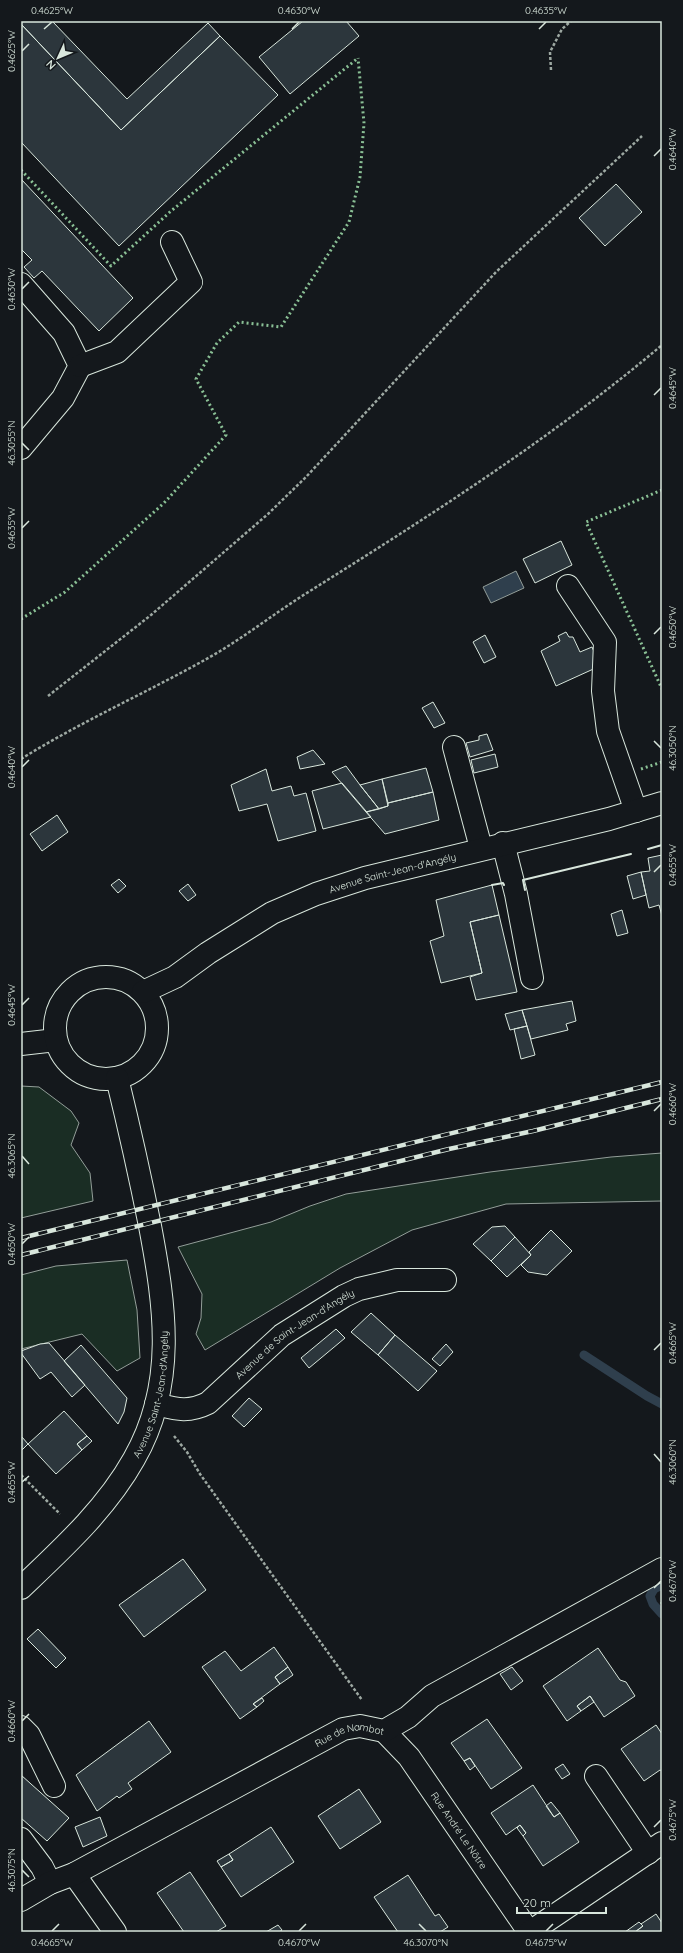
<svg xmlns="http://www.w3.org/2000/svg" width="683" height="1953" font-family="Quicksand,sans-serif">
<rect width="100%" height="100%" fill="#14181c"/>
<path fill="#1a2d24" stroke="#939e99" d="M21 1086 39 1087 71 1111 79 1123 71 1145 90 1173 93 1201 21 1218Z
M662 1153V1201L506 1204 412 1230 340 1268 205 1350 196 1334 201 1318 202 1294 178 1247 271 1222 310 1206 346 1194 490 1172 611 1157Z
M127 1260 137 1310 140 1358 117 1371 82 1334 21 1349V1275L56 1266Z"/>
<path fill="#2f3f4d" stroke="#939e99" d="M516 571 524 588 491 603 483 587Z"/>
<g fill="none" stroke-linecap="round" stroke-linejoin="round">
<path stroke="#2f3f4d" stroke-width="9" d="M584 1355 647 1396 662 1404
M662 1585 654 1589 650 1596 653 1604 662 1614"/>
</g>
<path fill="#2c363c" stroke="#d8e6dc" d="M21 21H52L127 99 208 23 220 36 121 130 21 24Z
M303 21H346L359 36 290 94 259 57Z
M21 24 121 130 220 36 278 95 119 246 21 142Z
M21 179 133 298 99 331 42 271 34 278 24 267 32 260 21 249Z
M616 184 642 212 605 246 579 218Z
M561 541 572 565 535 583 523 559Z
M566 632 569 637H573L580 652 592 647 600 666 556 686 541 651 560 641 558 636Z
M485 635 496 657 484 663 473 642Z
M433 702 445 723 434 728 422 708Z
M487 734 493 750 470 757 466 743 479 740V736Z
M313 750 325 764 300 769 297 757Z
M495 754 498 767 474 773 471 760Z
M346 766 360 785 379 809 366 812 332 772Z
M426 768 433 792 388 803 382 779Z
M266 769 272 791 291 786 294 796 306 793 316 831 278 841 267 804 239 811 231 785Z
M382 779 388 806 379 809 360 785Z
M342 783 371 817 323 829 312 791Z
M433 792 439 820 385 834 366 812 388 806V803Z
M57 815 68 832 42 851 30 834Z
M662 855V916L659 905 649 908 641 872 650 871 648 858Z
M641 872 646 895 633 899 627 876Z
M119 879 126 886 118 893 111 885Z
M188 884 196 895 188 901 179 891Z
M492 885 499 915 470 922 482 973 441 983 430 941 444 936 436 900Z
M622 910 628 933 617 936 611 914Z
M499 915 517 992 476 1000 470 977 482 973 470 922Z
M572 1001 576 1021 566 1024 568 1030 531 1039 522 1010Z
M522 1010 527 1026 510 1030 505 1014Z
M527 1026 535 1055 521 1059 514 1029Z
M505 1226 515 1237 491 1261 473 1244 492 1227Z
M551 1230 572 1251 547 1275 528 1272 521 1265 531 1255 529 1252Z
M515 1237 531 1255 507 1277 491 1261Z
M371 1313 395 1335 378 1355 351 1332Z
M336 1329 345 1338 309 1368 301 1358Z
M395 1335 437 1371 418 1391 378 1355Z
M49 1343 85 1385 72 1397 51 1372 40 1379 21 1353V1351L40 1344Z
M446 1344 453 1352 440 1366 432 1359Z
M81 1345 127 1398 124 1412 118 1424 64 1361Z
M249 1398 262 1409 244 1427 232 1416Z
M64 1411 87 1436 77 1444 82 1450 56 1474 28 1444Z
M87 1436 92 1441 82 1450 77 1444Z
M22 1437 28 1444 21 1451V1438Z
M183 1559 206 1590 144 1637 119 1605Z
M38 1629 66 1658 56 1668 27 1639Z
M274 1647 288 1667 275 1677 280 1684 253 1704 257 1707 240 1719 202 1667 225 1651 241 1671Z
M598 1648 620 1680 626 1682 635 1696 604 1717 590 1696 577 1706 581 1711 567 1721 543 1686Z
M288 1667 293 1675 280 1684 275 1677Z
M512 1667 523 1681 511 1690 500 1674Z
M590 1696 594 1702 581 1711 577 1706Z
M262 1698 264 1701 257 1707 253 1704Z
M487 1719 522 1768 491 1789 470 1758 464 1761 451 1743Z
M149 1721 171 1752 128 1783 132 1789 119 1798 117 1796 97 1811 76 1775Z
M656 1725 662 1734V1771L660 1770 644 1781 621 1749Z
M470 1758 475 1766 470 1770 464 1761Z
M563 1764 570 1774 562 1779 555 1769Z
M21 1775 69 1818 47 1841 21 1818Z
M533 1785 554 1817 560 1813 579 1842 543 1866 523 1836 526 1833 520 1825 506 1835 491 1813Z
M359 1789 381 1822 340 1849 318 1816Z
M551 1802 560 1813 554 1817 546 1806Z
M100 1817 107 1836 83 1847 75 1827Z
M520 1825 526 1833 523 1836 517 1828Z
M271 1827 294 1862 241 1897 221 1867 233 1860 229 1854Z
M229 1854 233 1860 221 1867 217 1861Z
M190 1872 226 1926 216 1932H184L157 1893Z
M408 1875 435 1916 439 1914 448 1927 440 1932H398L374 1897Z
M656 1914 662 1923V1932H635L643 1926 641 1924Z
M639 1922 643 1926 635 1932H625Z
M278 1925 282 1930 279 1932H266Z"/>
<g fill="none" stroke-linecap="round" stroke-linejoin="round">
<g stroke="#d8e6dc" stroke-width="24">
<g id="minor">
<path d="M21 284 64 333 80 366 63 398 21 448"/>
<path d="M80 366 117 352 191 282 172 242"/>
<path d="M568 586 605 642 603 691 608 731 636 811"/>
<path d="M454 747 481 848"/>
<path d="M503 843 516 894 532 978"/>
<path d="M21 1044 56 1040"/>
<path id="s1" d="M156 1404C176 1409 188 1413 208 1403L282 1335 344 1296 359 1289 397 1280H445"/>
<path d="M21 1727 29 1735 54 1786"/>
<path id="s2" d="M384 1731 409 1757 529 1932"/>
<path d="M596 1776 648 1853"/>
<path d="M21 1839 42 1867 50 1883"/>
<path d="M74 1874 115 1932"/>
<path id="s3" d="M21 1900 50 1883 74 1874 343 1729 360 1726 384 1731 408 1717 432 1696 662 1569"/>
<path d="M530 1932 662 1843"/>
</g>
</g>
<g stroke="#d8e6dc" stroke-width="24">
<g id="major">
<circle cx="106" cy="1028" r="51"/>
<path id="s4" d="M143 992 175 977 208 953 272 913 316 894 365 878 609 819 662 803"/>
<path id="s5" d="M21 1588C62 1549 106 1509 134 1459 177 1384 165 1306 150 1226 140 1176 129 1127 117 1078"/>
</g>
</g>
<path stroke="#9da8a2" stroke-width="2.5" stroke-dasharray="3 2" stroke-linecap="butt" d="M551 70 550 52 562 29 571 21
M48 696 151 615 268 514 306 477 496 272 642 136
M21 759C82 721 148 692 210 657 245 637 276 612 310 591 431 515 552 438 662 345
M174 1436 187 1452 200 1474 362 1700
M21 1475 60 1514"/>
<use href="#minor" stroke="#14181c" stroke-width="22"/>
<use href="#major" stroke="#14181c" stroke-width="22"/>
<g stroke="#d8e6dc" stroke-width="4.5">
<path id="rail" d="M21 1238 662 1082
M21 1255 449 1149 533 1131 662 1099"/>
</g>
<use href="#rail" stroke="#14181c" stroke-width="3" stroke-dasharray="9" stroke-linecap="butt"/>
<path stroke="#8ac095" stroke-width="3" stroke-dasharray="2 3" stroke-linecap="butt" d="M21 170 111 266 171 211 358 58
M662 490 586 522 662 689
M21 619 65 592 164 503 226 435 196 379 217 343 239 322 281 327 349 222 360 177 364 123 358 58
M641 769 662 762
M661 1602 662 1603"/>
<path stroke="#d8e6dc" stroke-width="2" d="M648 849 662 845
M492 885 503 883 504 885
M525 890 523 880 631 854"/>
</g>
<path fill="none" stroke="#d8e6dc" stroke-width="1.5" d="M44 29 52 22M292 29 299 22M539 29 546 22M22 51 29 44M654 156 661 149M22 289 29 282M654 395 661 388M22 443 29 450M22 528 29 521M654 634 661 627M654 741 661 748M22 767 29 760M654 872 661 865M22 1005 29 998M654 1111 661 1104M22 1156 29 1164M22 1244 29 1237M654 1350 661 1343M654 1454 661 1462M22 1482 29 1476M654 1588 661 1581M22 1721 29 1714M654 1827 661 1820M22 1870 29 1877M419 1924 426 1931M52 1931 59 1924M299 1931 306 1924M546 1931 553 1924"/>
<g text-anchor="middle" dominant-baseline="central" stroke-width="3" stroke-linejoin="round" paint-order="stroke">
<g font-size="10" fill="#d8e6dc" stroke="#14181c">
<text stroke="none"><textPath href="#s4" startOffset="279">Avenue Saint-Jean-d'Angély</textPath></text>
<text stroke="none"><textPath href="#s1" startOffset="165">Avenue de Saint-Jean-d'Angély</textPath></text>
<text stroke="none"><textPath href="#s5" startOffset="240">Avenue Saint-Jean-d'Angély</textPath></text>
<text stroke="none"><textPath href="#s3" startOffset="370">Rue de Nambot</textPath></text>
<text stroke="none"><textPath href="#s2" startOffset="125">Rue André Le Nôtre</textPath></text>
</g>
</g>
<rect width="683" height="1953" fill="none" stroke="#14181c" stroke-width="44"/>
<g transform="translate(58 58) rotate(226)" stroke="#14181c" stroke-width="3" paint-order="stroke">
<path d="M0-3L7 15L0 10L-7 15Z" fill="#d8e6dc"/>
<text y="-6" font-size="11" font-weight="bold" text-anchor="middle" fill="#d8e6dc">N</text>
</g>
<path d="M517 1907v6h89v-6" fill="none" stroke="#d8e6dc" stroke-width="2"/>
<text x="523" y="1907" font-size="12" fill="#d8e6dc" stroke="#14181c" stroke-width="3" paint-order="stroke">20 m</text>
<rect x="22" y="22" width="639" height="1909" fill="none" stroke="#d8e6dc" stroke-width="1.5"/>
<g font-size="10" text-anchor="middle" fill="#d8e6dc">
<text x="52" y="14">0.4625°W</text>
<text x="299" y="14">0.4630°W</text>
<text x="546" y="14">0.4635°W</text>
<text transform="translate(11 51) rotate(-90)" y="4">0.4625°W</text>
<text transform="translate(672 149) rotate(-90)" y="4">0.4640°W</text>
<text transform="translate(11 289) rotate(-90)" y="4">0.4630°W</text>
<text transform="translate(672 388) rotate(-90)" y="4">0.4645°W</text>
<text transform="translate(11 443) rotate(-90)" y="4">46.3055°N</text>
<text transform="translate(11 528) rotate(-90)" y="4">0.4635°W</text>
<text transform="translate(672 627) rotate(-90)" y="4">0.4650°W</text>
<text transform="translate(672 748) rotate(-90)" y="4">46.3050°N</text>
<text transform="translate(11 767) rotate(-90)" y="4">0.4640°W</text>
<text transform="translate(672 865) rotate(-90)" y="4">0.4655°W</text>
<text transform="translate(11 1005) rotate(-90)" y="4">0.4645°W</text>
<text transform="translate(672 1104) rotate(-90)" y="4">0.4660°W</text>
<text transform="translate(11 1156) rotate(-90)" y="4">46.3065°N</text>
<text transform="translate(11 1244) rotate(-90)" y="4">0.4650°W</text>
<text transform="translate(672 1343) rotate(-90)" y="4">0.4665°W</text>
<text transform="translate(672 1462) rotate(-90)" y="4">46.3060°N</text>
<text transform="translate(11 1482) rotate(-90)" y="4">0.4655°W</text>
<text transform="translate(672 1581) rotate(-90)" y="4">0.4670°W</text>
<text transform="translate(11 1721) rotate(-90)" y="4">0.4660°W</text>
<text transform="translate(672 1820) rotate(-90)" y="4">0.4675°W</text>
<text transform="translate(11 1870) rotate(-90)" y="4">46.3075°N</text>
<text x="52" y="1946">0.4665°W</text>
<text x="299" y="1946">0.4670°W</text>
<text x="426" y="1946">46.3070°N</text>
<text x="546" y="1946">0.4675°W</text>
</g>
</svg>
